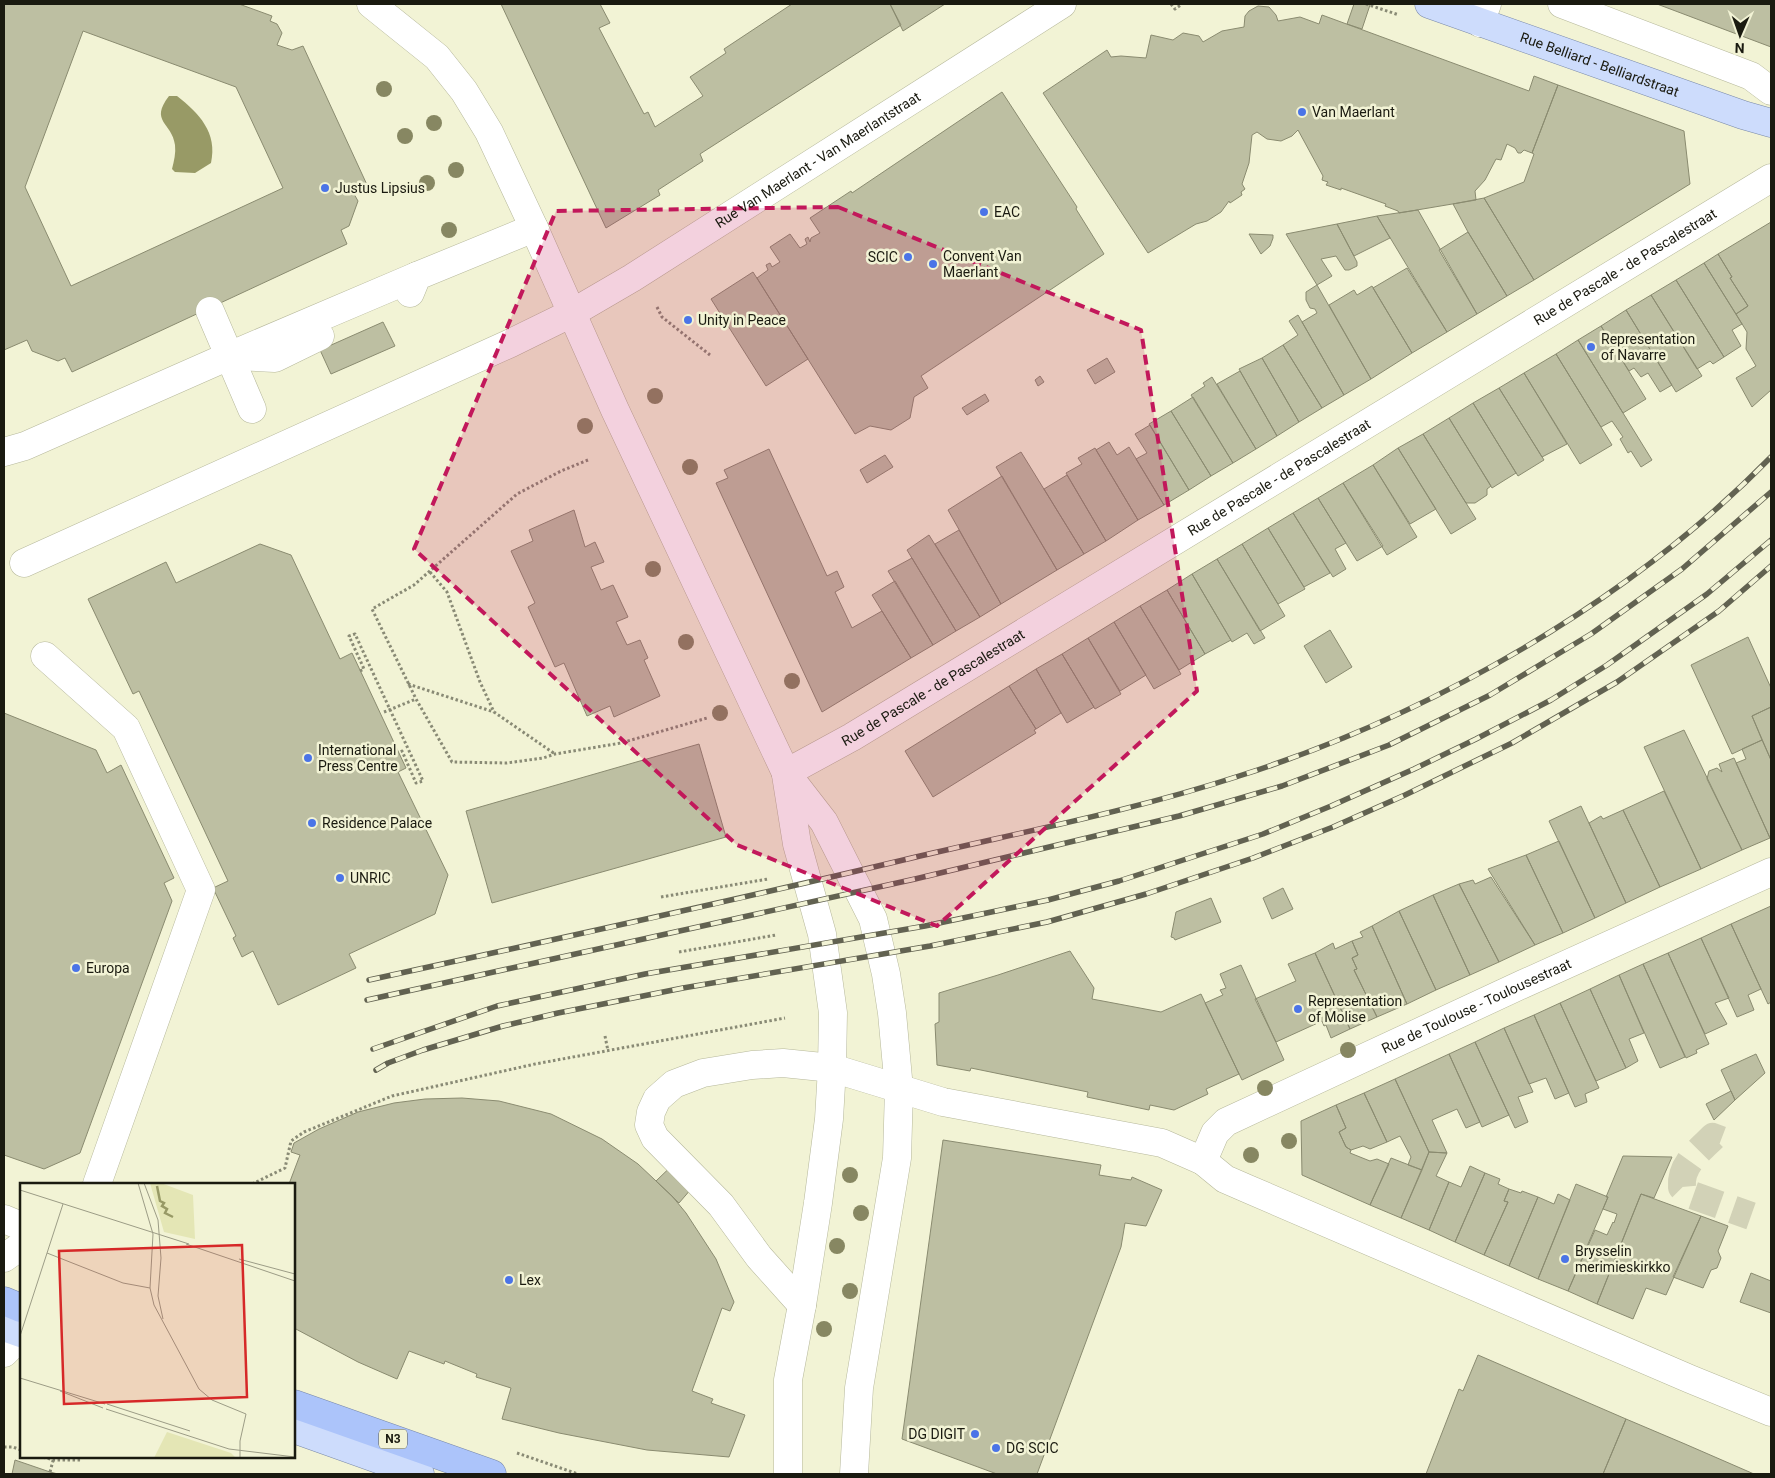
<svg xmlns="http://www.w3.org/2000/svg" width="1775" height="1478" font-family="Roboto,sans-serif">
<rect width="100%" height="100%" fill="#f2f3d5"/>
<path fill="#989a66" d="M169 96H177C199 113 218 133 211 163L195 173 175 172 172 169C174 161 176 153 175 145 172 122 149 122 169 96Z"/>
<path fill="#bdbfa2" stroke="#8a8b70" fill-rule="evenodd" d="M4 4H239L272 16 270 21 277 24 282 33 277 45 292 50 303 46 368 187 354 194 358 201 349 226 341 230 347 244 72 372 65 358 58 361 32 351 27 340 4 350ZM83 31 236 87 283 188 71 286 25 187Z
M501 4H600L610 23 599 28 644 114 648 112 655 127 703 96 690 77 726 53 724 49 792 4H890L901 25 700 154 703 161 658 190 660 195 606 228Z
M890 4H945L903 31Z
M1354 4H1372L1370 5 1362 29 1347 24Z
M1657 4H1771V47Z
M1258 6 1269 7 1276 15 1278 21 1300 17 1319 24 1322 15 1529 91 1534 76 1558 85 1532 153 1524 150 1521 153H1518L1515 148 1507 144 1501 160 1496 159 1485 180 1475 191 1476 200 1399 213 1398 211 1385 206 1386 204 1341 188V190L1326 185 1328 182 1322 180 1323 176 1298 130 1292 136 1281 141 1267 139 1257 132 1252 135 1249 163 1242 184 1245 189 1241 192 1242 195 1230 203 1229 201 1221 212 1207 221 1196 224 1148 253 1043 93 1107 50 1111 57 1121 56 1146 58 1151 35 1173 40 1183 33 1199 36 1203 42 1222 31 1244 27 1245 16 1249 11Z
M1558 85 1684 131 1690 184 1534 280 1484 198 1524 182 1534 154 1532 153Z
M1002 92 1077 207 1076 209 1104 254 921 376 928 388 914 397 910 418 891 430 870 426 855 434 757 278 768 270 766 265 770 263 772 267 780 262 770 247 790 234 800 248 807 244 805 239 808 237 810 242 811 238 820 233 810 218 851 191 852 193Z
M1484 198 1534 280 1507 296 1468 232 1453 204Z
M1418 210 1477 314 1447 332 1377 216Z
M1377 216 1390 238 1354 256 1337 224Z
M1771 222V390L1752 407 1736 378 1756 366 1746 349 1747 332 1736 314 1748 306 1730 278 1732 277 1718 254Z
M1337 224 1357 262V266L1349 270H1345L1336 256 1321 259 1332 276 1317 285 1286 234Z
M1468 232 1507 296 1477 314 1439 250Z
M1249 234 1273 235V238L1270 246 1261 254Z
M1718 254 1732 277 1730 278 1748 306 1736 314 1704 263Z
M1704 263 1742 324 1732 330 1741 346 1724 357 1676 280Z
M1407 268 1447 332 1412 353 1373 288Z
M753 272 808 359 766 386 711 299Z
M1676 280 1724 357 1713 364 1710 361 1697 369 1651 295Z
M1317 285 1371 379 1344 395 1302 322 1317 313 1315 309 1310 308 1306 300V292Z
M1372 286 1412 353 1371 379 1329 305 1354 290 1357 295Z
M1651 295 1702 376 1676 392 1626 310Z
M1626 310 1672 385 1660 392 1648 373 1641 377 1634 368 1629 371 1601 326Z
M1298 315 1344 395 1322 408 1283 345 1298 335 1289 321Z
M383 322 395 346 331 374 320 350Z
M1601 326 1646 399 1623 413 1578 340Z
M1578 340 1652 460 1641 467 1631 451 1628 453 1620 439 1623 437 1612 421 1601 427 1556 354Z
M1283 345 1322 408 1299 422 1262 358Z
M1556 354 1612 445 1580 464 1524 373Z
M1107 358 1115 372 1095 384 1087 370Z
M1262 358 1299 422 1277 436 1239 369Z
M1240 371 1277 436 1256 449 1217 384Z
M1524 373 1567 444 1542 457 1499 388Z
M1040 376 1044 382 1038 386 1035 380Z
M1212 377 1256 449 1233 463 1191 395 1205 386 1203 383Z
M1499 388 1544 460 1518 476 1473 403Z
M985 394 989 401 967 415 962 408Z
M1193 397 1233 463 1211 476 1171 411Z
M1473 403 1516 473 1492 488 1449 418Z
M1171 411 1211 476 1189 490 1149 424Z
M1449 418 1491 486 1487 489V495L1475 503H1466L1423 434Z
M1150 425 1189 490 1164 505 1136 459 1147 453 1135 434Z
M1423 434 1476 519 1451 534 1398 448Z
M1109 442 1117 455 1129 447 1164 505 1138 520 1096 450Z
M1095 448 1138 520 1106 541 1066 473 1082 464 1078 458Z
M1398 448 1436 509 1410 524 1373 465Z
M769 449 827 576 837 571 844 587 835 592 852 628 882 611 911 658 822 712 716 483 728 478 724 470Z
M1021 452 1084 554 1057 570 996 467Z
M885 455 893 467 867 483 860 470Z
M1373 465 1417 537 1387 555 1343 483Z
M1067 475 1106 541 1084 554 1044 489Z
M1002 476 1057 570 1001 604 948 510Z
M1343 483 1383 546 1357 561 1318 498Z
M1318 498 1346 543 1335 549 1346 569 1333 577 1293 513Z
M574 510 585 547 595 542 604 562 591 567 601 590 613 585 628 617 616 622 627 645 640 640 648 658 644 660 660 696 614 717 610 706 587 716 564 663 555 667 528 607 535 603 511 551 533 541 529 530Z
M1293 513 1330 573 1304 587 1268 528Z
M1268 528 1305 589 1278 604 1242 544Z
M959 530 1001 604 980 617 935 544Z
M929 535 980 617 956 631 907 550Z
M260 544 291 555 340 659 352 653 406 768 398 772 448 875 435 914 349 954 356 968 278 1005 253 951 242 957 233 938 236 936 213 888 228 881 139 691 133 694 88 599 166 562 176 583Z
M1242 544 1285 616 1260 631 1217 559Z
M912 558 956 631 933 645 888 571Z
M1217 559 1265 638 1254 644 1247 633 1232 642 1192 574Z
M1192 574 1231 640 1205 654 1167 590Z
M895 581 933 645 911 658 872 595Z
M1167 590 1205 654 1179 670 1140 606Z
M1140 606 1181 674 1154 689 1114 622Z
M1114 622 1146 675 1120 691 1088 638Z
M1330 630 1352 667 1326 683 1304 646Z
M1748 637 1771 688V707L1752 716 1762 740 1732 754 1691 665Z
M1088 638 1121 694 1095 709 1062 654Z
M1062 654 1094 707 1067 723 1036 669Z
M1036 669 1061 713 1036 729 1009 686Z
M1009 686 1036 729 1034 730 1036 733 933 797 905 751Z
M1771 707V760L1752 716Z
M4 713 96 750 107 773 121 765 174 878 164 883 172 901 80 1153 44 1169 4 1155Z
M1684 730 1742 850 1701 869 1644 747Z
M1762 740 1771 760V837L1770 838 1736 763 1746 759 1742 749Z
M699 744 726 837 492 903 466 811Z
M1734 758 1770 838 1742 850 1707 779 1709 771 1717 768 1722 772 1719 764Z
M1664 791 1701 869 1660 887 1623 810Z
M1581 806 1626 903 1595 918 1549 821Z
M1623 810 1660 887 1626 903 1589 823 1601 816 1603 819Z
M1559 841 1595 918 1563 933 1526 855Z
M1526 855 1563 933 1535 945 1488 869Z
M1491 877 1535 945 1499 962 1459 884 1473 880 1475 884Z
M1459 884 1499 962 1470 975 1433 895Z
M1283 888 1293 909 1272 919 1263 898Z
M1433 895 1470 975 1436 990 1399 911Z
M1211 898 1221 922 1175 940 1174 938 1171 937 1176 912Z
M1771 906V1002L1768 1004 1731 924Z
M1399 911 1436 990 1407 1004 1372 926Z
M1731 924 1761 989 1748 995 1754 1010 1737 1017 1701 938Z
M1372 926 1407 1004 1377 1017 1354 970 1357 969 1352 958 1358 955 1352 941 1363 937 1360 932Z
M1701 938 1729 998 1715 1003 1727 1024 1705 1034 1668 953Z
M1352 941 1358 955 1352 958 1357 969 1354 970 1377 1017 1350 1029 1315 953 1333 943 1335 949Z
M1070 951 1094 988 1092 999 1161 1012 1201 994 1239 1074 1206 1089 1208 1094 1174 1110 1150 1105 1149 1110 1087 1097 1088 1092 971 1068 970 1071 937 1065 935 1024 939 1022V993L998 975Z
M1315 953 1350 1029 1331 1038 1326 1025 1324 1026 1322 1021 1276 1042 1255 999 1296 981 1288 964Z
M1668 953 1709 1044 1696 1050 1697 1053 1686 1058 1643 964Z
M1643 964 1685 1057 1660 1068 1619 975Z
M1241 965 1284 1060 1242 1080 1205 1003 1223 995 1220 990 1226 988 1220 974Z
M1619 975 1644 1033 1629 1039 1638 1061 1626 1068 1590 989Z
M1590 989 1626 1068 1596 1081 1560 1003Z
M1560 1003 1599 1088 1585 1094 1587 1102 1575 1107 1534 1015Z
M1534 1015 1569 1093 1555 1099 1546 1078 1529 1084 1504 1028Z
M1504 1028 1533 1092 1518 1097 1528 1122 1515 1128 1475 1042Z
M1475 1042 1509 1115 1482 1127 1449 1054Z
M1449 1054 1480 1122 1466 1128 1457 1109 1432 1120 1447 1153 1429 1152 1395 1079Z
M1756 1054 1765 1073 1735 1100 1721 1070Z
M1395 1079 1429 1152 1422 1170 1408 1165 1411 1157 1400 1136 1387 1142 1364 1093Z
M1731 1091 1735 1100 1714 1120 1706 1104Z
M1364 1093 1387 1142 1370 1149 1363 1146 1351 1150 1346 1147 1339 1132 1346 1128 1336 1105Z
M462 1098 499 1101 551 1114 602 1139 638 1164 672 1196 686 1213 716 1259 734 1302 730 1311 722 1308 692 1391 713 1399 711 1403 745 1415 729 1457 647 1450 559 1433 502 1419 511 1388 476 1377 477 1374 445 1361 444 1364 409 1351 397 1379 358 1362 294 1328V1184H289L300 1155 291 1152 294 1143 319 1129 358 1112 394 1103 425 1099Z
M1336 1105 1346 1128 1339 1132 1346 1147 1351 1150 1350 1153 1370 1161 1377 1159 1389 1164 1370 1205 1302 1175 1301 1121Z
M943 1140 1101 1165 1099 1175 1131 1180 1132 1177 1162 1190 1146 1226 1125 1223 1121 1247 1037 1474H997L902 1439Z
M1429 1152 1447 1153 1436 1176 1449 1182 1429 1230 1401 1218Z
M684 1154 704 1174 679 1203 656 1181Z
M1623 1156 1672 1157 1654 1198 1641 1194 1597 1304 1568 1291 1595 1230 1607 1235 1613 1222 1614 1223 1617 1214 1603 1209 1608 1197H1606Z
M1391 1158 1422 1170 1401 1218 1370 1205Z
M1470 1166 1485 1173 1455 1242 1429 1230 1449 1182 1461 1187Z
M1485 1173 1500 1179 1498 1184 1509 1189 1504 1201 1508 1202 1484 1255 1455 1242Z
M1576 1184 1608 1197 1568 1291 1538 1279Z
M1509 1189 1521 1193 1522 1191 1538 1197 1509 1266 1484 1255 1508 1202 1504 1201Z
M1558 1194 1570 1200 1538 1279 1509 1266 1538 1197 1554 1204Z
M1641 1194 1701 1216 1666 1295 1646 1288 1633 1319 1597 1304Z
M1701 1216 1728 1226 1718 1251 1721 1258 1717 1268 1711 1270 1703 1288 1673 1277Z
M1751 1273 1771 1281V1313L1740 1302Z
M1478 1355 1626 1419 1603 1474H1426L1459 1389 1463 1391Z
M1626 1419 1685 1444 1754 1474H1603Z
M15 1460 50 1472 58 1474H12Z"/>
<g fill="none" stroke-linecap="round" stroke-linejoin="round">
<path stroke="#d2d2b7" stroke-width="28" stroke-dasharray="28 14" stroke-linecap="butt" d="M1721 1140 1713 1137C1699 1151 1680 1165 1682 1187L1689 1194 1751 1216"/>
<g stroke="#b6b89b" stroke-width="29">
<g id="minor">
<path d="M371 4 437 57 464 91 489 132 534 228 615 410 786 773 824 822 873 919 886 974 892 1013 899 1089 897 1158 859 1388 854 1474"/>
<path d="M1562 4 1751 76 1771 91"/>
<path d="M1480 23 1487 4"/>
<path d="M410 293 417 276 534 228"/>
<path d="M210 311 252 409"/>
<path d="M236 356 275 358 320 336"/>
<path d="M4 452 25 446 229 356 417 276"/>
<path id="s1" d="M24 563 511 343 572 313 632 278 1062 4"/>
<path d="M45 656 126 728 201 890 97 1184"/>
<path id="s2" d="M786 773 852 737 1771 178"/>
<path d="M786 775 797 844 822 934 833 1013 832 1068 829 1119 818 1203 802 1305 788 1380V1474"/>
<path id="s3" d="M1203 1161 1215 1133 1226 1122 1523 984 1771 872"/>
<path d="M4 1219 21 1226"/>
<path d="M4 1258 21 1246"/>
<path d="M802 1305 759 1257 721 1205 655 1138 649 1125 651 1112 657 1099 674 1084 703 1073 752 1065 783 1063 832 1068 943 1102 1162 1143 1203 1161 1225 1179 1248 1189 1690 1379 1771 1412"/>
<path d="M4 1353 21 1336"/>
</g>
</g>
<g stroke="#7988a8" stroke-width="29">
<g id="major">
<path id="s4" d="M1429 4 1743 115 1771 123"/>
<path d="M4 1327 21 1333"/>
<path d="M294 1429 420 1474"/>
</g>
</g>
<g stroke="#7988a8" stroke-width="29">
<path id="highway" d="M4 1301 21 1308
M294 1404 492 1474"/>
</g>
<path stroke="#898a75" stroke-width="3" stroke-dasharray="2.5 2.5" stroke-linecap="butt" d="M1171 4 1175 9 1182 4
M1366 4 1399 15
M657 307 662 317 710 355
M588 460 561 471 517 494 414 585 372 609 416 699 452 762 507 763 543 758 555 754 621 743 707 718
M430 572 447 592 480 682 494 712 555 754
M360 671 364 669 349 636 355 634 423 781 416 783 402 751 399 753
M408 684 494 712
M384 712 416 699
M661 897 768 879
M679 952 776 935
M605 1036 608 1051
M252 1184 285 1168 291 1141 304 1132 392 1096 535 1064 785 1018
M4 1447H13L21 1450
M517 1453 578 1474
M43 1457 53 1460H81L82 1457
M50 1472 54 1457"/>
<use href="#minor" stroke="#fff" stroke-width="28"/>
<use href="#major" stroke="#cddcfc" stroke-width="28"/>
<use href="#highway" stroke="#acc4fa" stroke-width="28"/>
<g stroke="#626251" stroke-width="5.5">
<path id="rail" d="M369 980C553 940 737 900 920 856 1027 831 1135 810 1239 776 1431 715 1629 602 1771 457
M367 1000 915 879 1179 816 1282 786 1389 745 1490 695 1591 634 1682 569 1771 492
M373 1049 497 1006 645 974 925 926 1048 900 1119 881 1263 834 1331 806 1414 769 1476 739 1551 700 1607 665 1707 594 1771 540
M376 1070 388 1063 423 1050 503 1026 558 1013 683 988 930 946 1047 922 1146 894 1253 858 1333 827 1405 795 1512 743 1617 682 1719 611 1771 566"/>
</g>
<use href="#rail" stroke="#f2f3d5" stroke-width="4" stroke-dasharray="11" stroke-linecap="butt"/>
</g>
<g fill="#878762">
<circle cx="384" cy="89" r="8"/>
<circle cx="434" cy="123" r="8"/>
<circle cx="405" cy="136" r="8"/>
<circle cx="456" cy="170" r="8"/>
<circle cx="427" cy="183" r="8"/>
<circle cx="449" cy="230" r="8"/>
<circle cx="655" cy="396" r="8"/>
<circle cx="585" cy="426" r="8"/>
<circle cx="690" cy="467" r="8"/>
<circle cx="653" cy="569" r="8"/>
<circle cx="686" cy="642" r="8"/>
<circle cx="792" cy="681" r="8"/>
<circle cx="720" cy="713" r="8"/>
<circle cx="1348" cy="1050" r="8"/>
<circle cx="1265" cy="1088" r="8"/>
<circle cx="1289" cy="1141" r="8"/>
<circle cx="1251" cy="1155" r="8"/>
<circle cx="850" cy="1175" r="8"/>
<circle cx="861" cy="1213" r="8"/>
<circle cx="837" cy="1246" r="8"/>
<circle cx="850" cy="1291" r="8"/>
<circle cx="824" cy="1329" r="8"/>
</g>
<path fill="#c2185b" fill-opacity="0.2" stroke="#c2185b" stroke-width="4" stroke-dasharray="10 6" stroke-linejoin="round" d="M838 207 1141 330 1197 691 937 926 737 845 414 549 556 211Z"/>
<g fill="#4b74e7" stroke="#f2f3d5" stroke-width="2">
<circle cx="1302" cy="112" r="5"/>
<circle cx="325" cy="188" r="5"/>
<circle cx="984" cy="212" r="5"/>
<circle cx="908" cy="257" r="5"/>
<circle cx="933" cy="264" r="5"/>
<circle cx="688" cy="320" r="5"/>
<circle cx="1591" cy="347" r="5"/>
<circle cx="308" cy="758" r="5"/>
<circle cx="312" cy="823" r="5"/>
<circle cx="340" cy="878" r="5"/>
<circle cx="76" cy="968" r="5"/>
<circle cx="1298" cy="1009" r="5"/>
<circle cx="1565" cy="1259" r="5"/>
<circle cx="509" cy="1280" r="5"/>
<circle cx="975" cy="1434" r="5"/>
<circle cx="996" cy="1448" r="5"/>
</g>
<g text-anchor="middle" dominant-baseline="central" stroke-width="5" stroke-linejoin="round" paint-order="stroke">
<rect fill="#f2f3d5" stroke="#5b5b4b" stroke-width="1" x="379" y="1429.5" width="28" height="19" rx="4"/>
<g font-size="12" font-weight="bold" fill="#1a1a10">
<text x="393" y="1439">N3</text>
</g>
<g font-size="14" fill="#1a1a10" stroke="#f2f3d5">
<text stroke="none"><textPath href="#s4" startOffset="181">Rue Belliard - Belliardstraat</textPath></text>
<text stroke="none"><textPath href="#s1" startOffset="892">Rue Van Maerlant - Van Maerlantstraat</textPath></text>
<text stroke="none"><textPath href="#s2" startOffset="980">Rue de Pascale - de Pascalestraat</textPath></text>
<text stroke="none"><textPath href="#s2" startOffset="575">Rue de Pascale - de Pascalestraat</textPath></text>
<text stroke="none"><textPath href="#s2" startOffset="170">Rue de Pascale - de Pascalestraat</textPath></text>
<text stroke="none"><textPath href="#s3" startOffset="322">Rue de Toulouse - Toulousestraat</textPath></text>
</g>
<g font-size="14" fill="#1a1a10" stroke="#f2f3d5" text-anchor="start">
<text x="1312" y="112">Van Maerlant</text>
<text x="335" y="188">Justus Lipsius</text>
<text x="994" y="212">EAC</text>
<text x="943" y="256">Convent Van<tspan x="943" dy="16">Maerlant</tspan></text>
<text x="898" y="257" text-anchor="end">SCIC</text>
<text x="698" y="320">Unity in Peace</text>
<text x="1601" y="339">Representation<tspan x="1601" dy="16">of Navarre</tspan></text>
<text x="318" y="750">International<tspan x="318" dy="16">Press Centre</tspan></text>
<text x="322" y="823">Residence Palace</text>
<text x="350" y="878">UNRIC</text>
<text x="86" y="968">Europa</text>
<text x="1308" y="1001">Representation<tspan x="1308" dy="16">of Molise</tspan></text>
<text x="1575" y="1251">Brysselin<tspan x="1575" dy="16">merimieskirkko</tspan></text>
<text x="519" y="1280">Lex</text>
<text x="965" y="1434" text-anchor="end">DG DIGIT</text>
<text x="1006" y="1448">DG SCIC</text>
</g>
</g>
<g transform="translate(20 1183)">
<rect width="275" height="275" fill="#f2f3d5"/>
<path d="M130 0H141L173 12 175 56 144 49ZM147 249 211 270 216 275H134Z" fill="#e4e6b5"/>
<path fill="none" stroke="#989a66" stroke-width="2.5" d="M137 3 140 18 144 20 142 23 147 26 145 30 153 34"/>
<path fill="none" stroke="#9c9c86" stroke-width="1" d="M118 0 133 51 130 105 134 122 179 206 192 217 226 231 220 258V275M124 0 138 37 141 75 138 113 143 136M0 7 169 61M166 61 275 98M27 70 103 100 130 105M219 76 275 91M0 153 43 21M0 195 85 221M40 208 83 225M87 221 170 248M86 226 209 266 275 274"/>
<path fill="#d62828" fill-opacity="0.15" stroke="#d62828" stroke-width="2.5" d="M222 62 227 214 44 221 39 68Z"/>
<rect width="275" height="275" fill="none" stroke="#1a1a10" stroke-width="2.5"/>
</g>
<rect width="1775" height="1478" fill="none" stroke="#1a1a10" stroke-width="10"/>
<g transform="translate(1740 35) rotate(182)" stroke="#f2f3d5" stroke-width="4" paint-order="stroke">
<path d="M0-4L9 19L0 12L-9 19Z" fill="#1a1a10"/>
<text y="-8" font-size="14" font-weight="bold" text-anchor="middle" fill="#1a1a10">N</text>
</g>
</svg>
